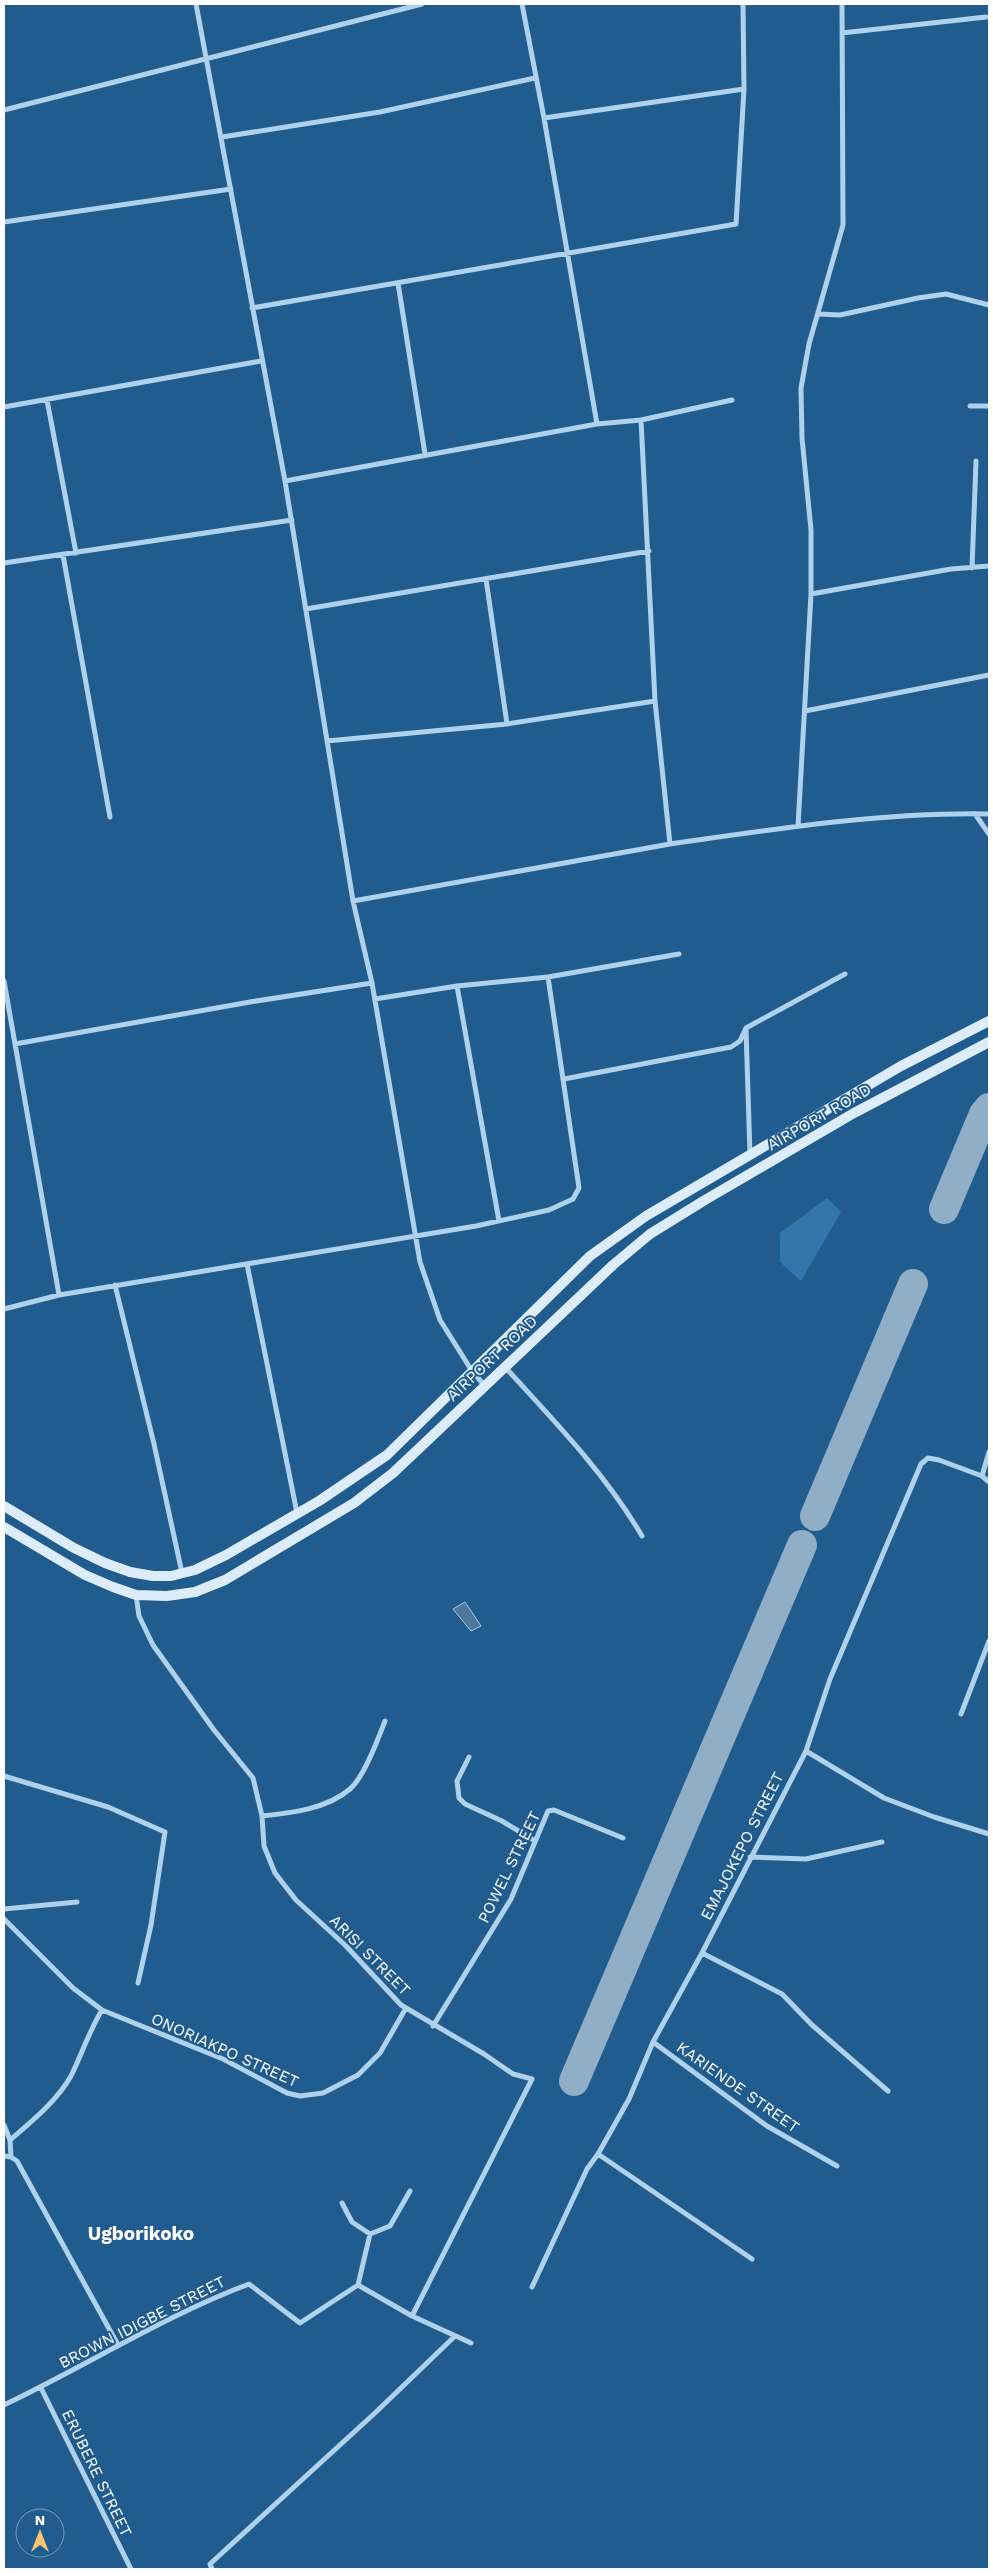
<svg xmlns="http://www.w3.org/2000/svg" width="993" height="2573" font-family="'Work Sans',sans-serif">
<rect width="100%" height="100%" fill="#215c8e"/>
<path fill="#3476ac" d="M827 1198 841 1212 801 1281 780 1262V1233Z"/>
<path fill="#4e789b" stroke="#a4ceed" d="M465 1602 481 1626 471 1631 453 1609Z"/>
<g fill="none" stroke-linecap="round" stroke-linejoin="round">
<path stroke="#90aec6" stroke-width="30" d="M944 1209 984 1114 989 1108
M815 1516 913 1284
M574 2081 802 1545"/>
<path stroke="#b0d1ec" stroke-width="5" d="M196 4 285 481 353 901 372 983 420 1262 440 1320 472 1371 484 1385
M522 4 544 118 597 424
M842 33 986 17
M4 110 422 4
M544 118 744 89
M222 137 380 112 535 78
M4 222 231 189
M398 283 425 454
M252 308 736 224 744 89 743 4
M818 314 840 315 918 298 946 294 989 305
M47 400 76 553
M970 406H989
M4 407 261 361
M641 420 655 701 670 844C775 829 883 812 989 814
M285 481 597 424 641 420 732 400
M63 555 110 817
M4 563 292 520
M972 568 976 461
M486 579 507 724
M811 594 951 569 989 566
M306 609 649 551
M805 711 989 675
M327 741 507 724 655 701
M975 814 989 834
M798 826 811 594V530L802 438 801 388 809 344 843 225 842 4
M353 901 670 844
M548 977 679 954
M4 981 59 1295
M457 986 499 1221
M746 1029 750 1155
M15 1044 250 1002 372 983
M564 1079 731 1047 740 1041 746 1028 845 974
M247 1264 297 1513
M115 1285 154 1444 182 1573
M4 1309 59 1295 476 1226 549 1210 573 1199 579 1188 548 977 457 986 375 999
M505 1367C554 1421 605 1473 642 1536
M989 1452 982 1476 989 1482
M136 1595 139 1616 153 1645 214 1730 253 1778 262 1816 264 1846 275 1873 296 1900 346 1946 401 2005 484 2054 513 2074 532 2079 412 2316
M961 1714 989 1641
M806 1751 884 1798 934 1817 989 1834
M469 1757 457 1781 459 1798 465 1804 502 1821 535 1841
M4 1776 108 1807 165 1832 151 1925 138 1983
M262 1816C291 1813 327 1809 350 1789 364 1777 378 1739 385 1721
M750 1857 806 1859 882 1842
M4 1909 77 1902
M4 1919 73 1988 102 2010 223 2059 287 2093 300 2096 323 2093 358 2075 380 2053 406 2008
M702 1953 782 1994 812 2025 888 2091
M433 2026 511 1899 548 1811 554 1810 623 1838
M653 2042 767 2126 837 2166
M4 2125 10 2140
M598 2154 752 2259
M4 2156 11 2157 17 2161 118 2345
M11 2157 10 2140C31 2122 57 2101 71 2076 82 2054 89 2031 102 2010
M370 2234 390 2226 410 2191
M358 2285 412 2316 471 2343
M532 2287 587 2169 598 2154 629 2099 653 2042 702 1953 806 1751 830 1679 921 1464 928 1458 939 1460 982 1476
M41 2388 131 2569
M4 2405C86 2366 164 2316 249 2284L300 2323 358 2285 370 2234 352 2222 342 2203
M212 2569 210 2564 376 2412 455 2336"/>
<path stroke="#dcecf9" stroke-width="10" d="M4 1506 74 1548 105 1563 130 1572 153 1576H171L195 1570 226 1555 319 1501 387 1455 590 1256 646 1216 901 1066 989 1021
M4 1527 85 1575 113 1587 136 1595 167 1596 195 1592 225 1580 354 1503 393 1473 613 1265 650 1234 705 1200 854 1113 989 1042"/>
</g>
<g text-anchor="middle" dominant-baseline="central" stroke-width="4" stroke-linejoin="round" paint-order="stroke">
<g font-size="16" fill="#fff" stroke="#215c8e">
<text transform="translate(819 1117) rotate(-30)">AIRPORT ROAD</text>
<text transform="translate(492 1358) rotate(-43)">AIRPORT ROAD</text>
<text transform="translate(742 1846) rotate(-63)">EMAJOKEPO STREET</text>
<text transform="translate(509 1867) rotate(-64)">POWEL STREET</text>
<text transform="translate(370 1955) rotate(45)">ARISI STREET</text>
<text transform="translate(225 2050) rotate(24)">ONORIAKPO STREET</text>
<text transform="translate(738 2087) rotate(35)">KARIENDE STREET</text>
<text transform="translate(142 2322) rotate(-27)">BROWN IDIGBE STREET</text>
<text transform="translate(97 2473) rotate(64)">ERUBERE STREET</text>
</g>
<g font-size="19" font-weight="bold" fill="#fff" stroke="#215c8e">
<text x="141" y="2233">Ugborikoko</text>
</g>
</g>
<rect width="993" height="2573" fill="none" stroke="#ffffff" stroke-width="10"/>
<g transform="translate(40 2533)"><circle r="24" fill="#215c8e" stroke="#7a9dbb"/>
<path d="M0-4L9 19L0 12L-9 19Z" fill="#f9c371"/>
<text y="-8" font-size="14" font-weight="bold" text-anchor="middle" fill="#ffffff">N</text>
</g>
</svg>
